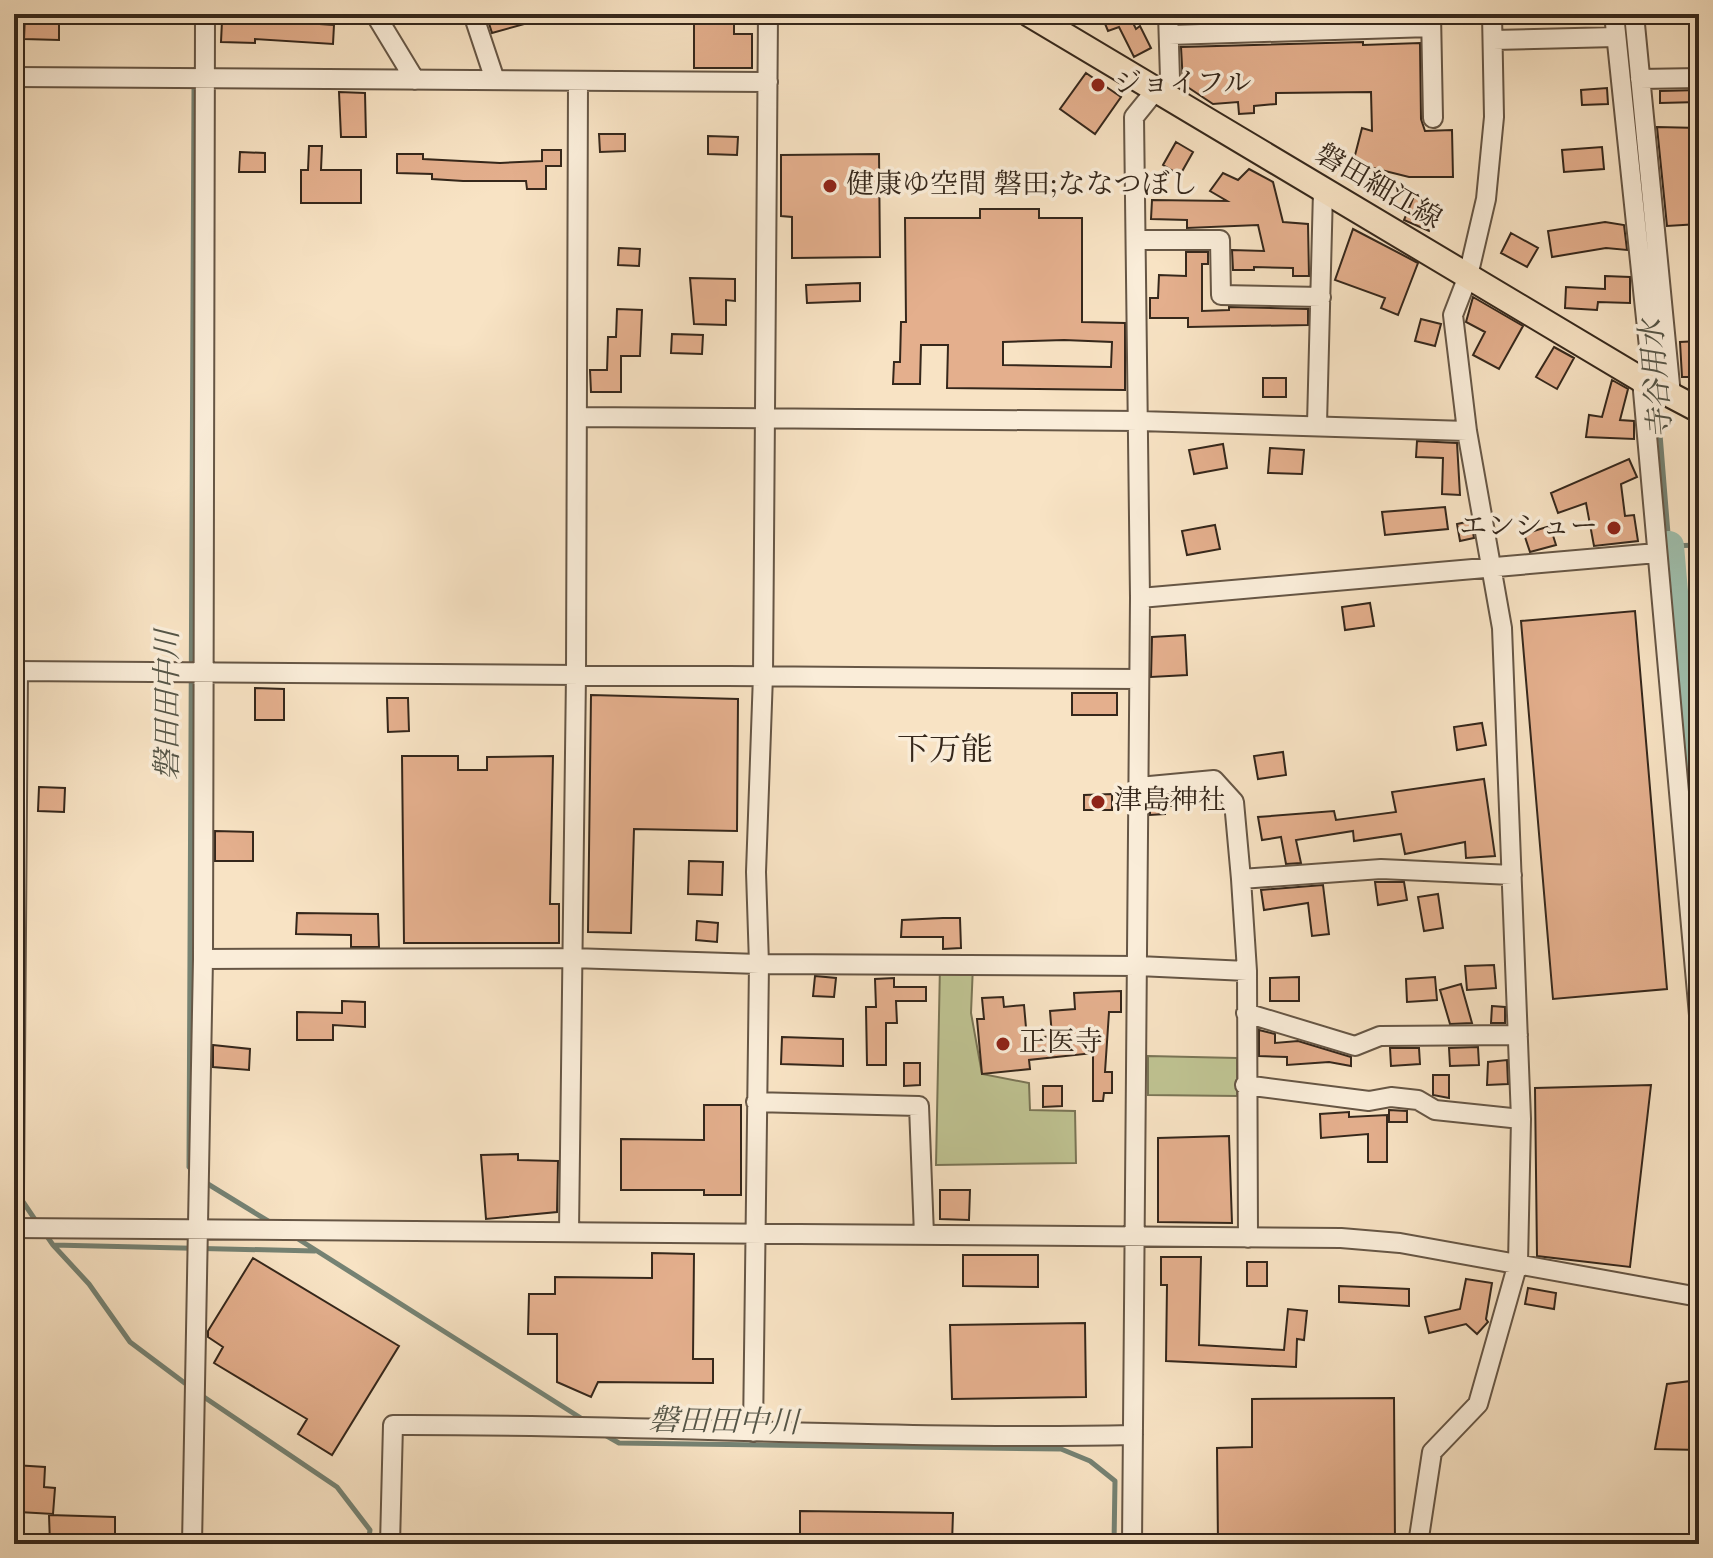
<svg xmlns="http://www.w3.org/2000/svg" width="1713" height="1558" font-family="'Old Standard TT','Noto Serif JP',serif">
<rect width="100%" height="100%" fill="#f8e3c4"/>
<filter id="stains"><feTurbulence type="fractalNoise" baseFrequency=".0025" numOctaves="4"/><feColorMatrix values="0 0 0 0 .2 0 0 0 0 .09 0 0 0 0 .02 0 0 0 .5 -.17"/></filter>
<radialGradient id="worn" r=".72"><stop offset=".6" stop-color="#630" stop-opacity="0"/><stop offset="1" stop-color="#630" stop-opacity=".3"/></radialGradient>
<path fill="#bfc392" stroke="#7a7556" stroke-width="2" d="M940 965H973L971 1013 982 1074 1029 1083 1030 1110 1075 1111 1076 1163 936 1165Z
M1148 1056 1237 1058V1096L1148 1095Z"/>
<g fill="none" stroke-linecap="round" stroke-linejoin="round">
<path stroke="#758273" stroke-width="5" d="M1657 397 1669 546 1699 545
M1678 635 1699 633
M193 1171 189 1167 194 89
M203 1181 273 1224
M17 1193 38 1224
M44 1232 53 1245 315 1251
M295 1237 584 1420
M53 1245 89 1284 130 1342 190 1387
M198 1393 337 1487 370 1530 368 1544
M605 1435 619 1443 1061 1449 1090 1461 1115 1481 1114 1544"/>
<path stroke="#9fbfad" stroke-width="30" d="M1669 546 1699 888"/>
</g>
<path fill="#e4af8d" stroke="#35271b" stroke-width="2" fill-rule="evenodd" d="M25 14H39L38 22H59V40L24 39Z
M486 14H545L546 18 492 33Z
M694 14H734V34H752V68H694Z
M1101 14H1147L1132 21 1136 29 1140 26 1151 48 1134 57 1119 27 1108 31Z
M260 20 334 25 333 44 255 39V43L221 42 222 21 260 23Z
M1363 42V45L1420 43 1421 119 1425 131 1452 130 1453 177H1409L1353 163 1362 128 1372 131 1371 92 1276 93V104L1254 106V113L1239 114 1238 102 1213 104 1183 84 1181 47Z
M1086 73 1121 97 1095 134 1060 109Z
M1607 88 1608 104 1582 105 1581 90Z
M1699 90V102L1660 103V91Z
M339 92 365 93 366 137H341Z
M1657 127 1699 128V224L1667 226Z
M599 134H625V151L600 152Z
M708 136 738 137 737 155 708 154Z
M1176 142 1193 152 1180 175 1163 165Z
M309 146H322L321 170H361V203H301V170H308Z
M1602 147 1604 169 1564 172 1562 150Z
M542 150H561V166H546V189H527L526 181H463L432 179V174L397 173V154H423V159L500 163 542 161Z
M240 152 265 153V172H239Z
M879 154 880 257 792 258V217L781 216V155Z
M1249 169 1273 182 1283 222 1308 224 1309 276H1293V268L1254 267V270H1233L1232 250 1264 251 1258 225 1187 228V220L1151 219 1152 200 1227 201 1210 191 1223 173 1238 180Z
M1414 196 1440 207 1429 231 1404 220Z
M980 209H1039V218H1082V322L1125 323V390L947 388 948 345H921L920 384H893L894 362H900L901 322H906L905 218H980ZM1064 340 1112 342 1111 367 1003 365V342Z
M1605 222 1624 225 1627 250 1606 248 1552 257 1548 231Z
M1353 229 1418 263 1398 315 1381 308 1385 298 1335 280Z
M1511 233 1538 248 1527 267 1501 253Z
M619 248 640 249 639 266 618 265Z
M1186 252H1208V264H1202V311L1229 310V307L1308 309V325L1188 327V318H1150V298H1158L1159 275 1186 276Z
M1605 276 1630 277V303L1598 302 1597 310 1565 308 1566 287 1605 289Z
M690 278 735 279V301L726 300V325L694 324Z
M860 283V301L807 303 806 285Z
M1473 297 1523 326 1499 369 1473 355 1485 332 1466 322Z
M617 309 642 310 640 356H621V392H591L590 370H607L608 337H616Z
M1421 319 1441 324 1435 346 1415 341Z
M672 334 703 335 702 354 671 353Z
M1699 341 1698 377H1682L1680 342Z
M1554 347 1574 358 1557 389 1536 377Z
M1263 378H1286V397H1263Z
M1612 380 1628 389 1620 420 1634 421V439L1586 437 1589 415 1602 417Z
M1417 441 1457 443 1460 495 1442 494 1443 458 1416 457Z
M1223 444 1227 468 1194 474 1189 450Z
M1270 448 1304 450 1302 474 1268 473Z
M1629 459 1637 477 1621 484 1625 516 1634 515 1638 541 1594 546 1586 503 1558 513 1551 493Z
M1445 507 1448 529 1385 535 1382 512Z
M1471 521 1474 538 1460 541 1457 524Z
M1215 525 1220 549 1187 555 1182 531Z
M1550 526 1556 545 1530 552 1524 534Z
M1370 603 1374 626 1345 630 1342 607Z
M1635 611 1667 989 1553 999 1521 621Z
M1185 635 1187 675 1151 677 1152 637Z
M255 688 284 689V720H255Z
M1072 693H1117V715H1072Z
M591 695 738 699 737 831 634 829 631 933 588 932Z
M387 698H408L409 731 388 732Z
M1482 723 1486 745 1457 750 1454 727Z
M1283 752 1286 775 1258 779 1254 756Z
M402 756H458V770H487V757L553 756 550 904H559V943H404Z
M1484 779 1495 856 1466 858 1465 842 1405 854 1401 834 1354 841 1353 831 1296 840 1301 863 1286 864 1281 837 1262 840 1258 817 1334 811 1336 820 1396 812 1392 792Z
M39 787 65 788 64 812 38 811Z
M1112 794V810H1084V795Z
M1178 795V806H1165V814L1150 815V798Z
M215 831 253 832V861H215Z
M689 861 723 862 722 895 688 894Z
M1375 882H1404L1407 900 1378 905Z
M1323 885 1329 934 1312 936 1308 903 1264 910 1261 890Z
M1438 894 1443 928 1424 931 1418 897Z
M297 913 378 914 379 947H351V935L296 934Z
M943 918H960L961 948 943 949V937H901L902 920Z
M697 921 718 923 717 942 696 940Z
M1494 965 1496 988 1467 990 1465 966Z
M815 976 836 978 834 997 813 996Z
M1299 977V1001H1270V978Z
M1435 977 1437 1000 1407 1002 1406 979Z
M894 978V987H926V1001H896L897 1023H886V1065H867L866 1007H876L875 979Z
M1461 984 1472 1023 1450 1024 1440 990Z
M1121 991V1012H1109L1105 1072H1112V1093H1104L1103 1101H1093V1053L1029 1060 1030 1069 982 1074 977 1019H984L982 998 1003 997 1004 1007 1024 1005 1027 1039 1052 1036 1050 1011 1075 1009 1074 993Z
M342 1001 365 1002V1027L333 1025V1040H297V1012L342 1013Z
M1492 1006 1505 1007V1023H1491Z
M1259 1030 1275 1034V1043L1298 1041 1351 1057V1066L1329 1062 1287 1065V1057L1259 1056Z
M782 1037 843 1039V1066L781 1064Z
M213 1045 250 1049 249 1070 213 1067Z
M1478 1047 1479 1065 1450 1066 1449 1048Z
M1390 1048H1419L1420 1064 1391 1066Z
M1507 1060 1508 1084 1487 1085 1488 1062Z
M904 1063H920V1085L904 1086Z
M1433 1075H1449V1098L1433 1095Z
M1651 1085 1630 1267 1537 1256 1535 1088Z
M1043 1086H1062V1106L1043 1107Z
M704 1105H741V1195H704V1190H621V1139L704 1140Z
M1389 1110 1407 1111V1122H1389Z
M1349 1112V1117L1387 1115V1162H1368V1134L1321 1138 1320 1114Z
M1229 1136 1232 1223 1158 1222V1138Z
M518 1154V1160L558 1161 557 1212 486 1219 481 1155Z
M940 1190H970L969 1220 940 1219Z
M652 1253 694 1254 693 1359H713V1383L598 1382 591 1397 557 1382V1334H528L529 1294H555V1277L652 1278Z
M963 1255H1038V1287L963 1286Z
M1161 1257H1201L1199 1345 1284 1350 1288 1309 1307 1311 1304 1340 1297 1339 1296 1367 1166 1361 1167 1285H1161Z
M253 1258 399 1346 332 1455 298 1434 307 1419 214 1363 223 1347 208 1337V1331Z
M1247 1262H1267V1286H1247Z
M1466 1279 1492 1283 1486 1319 1488 1322 1477 1334 1466 1324 1429 1333 1425 1317 1460 1309Z
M1339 1286 1409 1289V1306L1339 1302Z
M1528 1288 1556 1293 1554 1309 1525 1304Z
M1085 1323 1086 1397 952 1399 950 1325Z
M1699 1380V1450L1655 1449 1667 1384Z
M1394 1398 1395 1544H1218L1217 1448 1252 1447V1399Z
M14 1465 45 1467 44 1487 55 1488 53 1514 19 1512 20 1498 14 1497Z
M800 1511 953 1513 952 1544 800 1543Z
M49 1515 115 1517V1536L65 1535 64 1544H50Z"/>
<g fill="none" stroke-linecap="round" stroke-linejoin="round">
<g stroke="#665645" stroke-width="22">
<path id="minor" d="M375 14 415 80
M473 14 495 80
M1431 14 1433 118
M1614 14 1653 385
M1634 14 1671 395
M1169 35 1431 27
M1493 40 1616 37
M14 77 768 82
M1640 79 1699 78
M1160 94 1170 78 1168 14
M1136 240H1220L1221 295 1321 297
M1642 380 1699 1015
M577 417 1139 421 1467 431
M1317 424 1323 191
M1140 598 1657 553
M14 671 1139 679
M1139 787 1214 780 1234 802 1241 879 1247 971 1248 1238
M1241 879 1381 869 1512 875
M203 959 571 958 759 964 1138 966 1247 971
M1246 1013 1355 1046 1380 1036 1518 1035
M1245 1085 1369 1101 1391 1097 1418 1100 1435 1110 1521 1119
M756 1102 919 1106 924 1235
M14 1190 18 671
M14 1228 1341 1238 1400 1243 1699 1297
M569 1231 576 674 578 81
M753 1432 759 964 756 872 763 675 768 14
M192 1544 203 959 205 14
M390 1544 393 1425C640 1424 886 1440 1133 1435
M1132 1544 1140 598 1134 117 1155 91
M1418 1544 1432 1452 1478 1404 1518 1263 1521 1119 1502 628 1467 431 1453 315 1468 276 1486 199 1494 117 1492 14"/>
</g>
<g stroke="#35271b" stroke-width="28">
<path id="major" d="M1029 14 1642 380 1699 410"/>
</g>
<use href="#minor" stroke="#faedd9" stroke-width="18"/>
<use href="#major" stroke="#f8e3c4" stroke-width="24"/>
</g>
<g fill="#8f2418" stroke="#faedd9" stroke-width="3">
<circle cx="1098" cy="85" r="8"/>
<circle cx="830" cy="186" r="8"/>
<circle cx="1614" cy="528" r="8"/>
<circle cx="1098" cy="802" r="8"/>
<circle cx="1003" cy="1044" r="8"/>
</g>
<g text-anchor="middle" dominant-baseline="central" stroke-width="7" stroke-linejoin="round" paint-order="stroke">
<g font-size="28" fill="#35271b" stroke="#faedd9" text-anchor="start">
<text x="1114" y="85">ジョイフル</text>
<text x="846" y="186">健康ゆ空間 磐田;ななつぼし</text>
<text x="1598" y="528" text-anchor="end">エンシュー</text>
<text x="1114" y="802">津島神社</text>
<text x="1019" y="1044">正医寺</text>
</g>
<g font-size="28" fill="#35271b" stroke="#faedd9">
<text transform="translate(1378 188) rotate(30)">磐田細江線</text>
</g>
<g font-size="30" font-style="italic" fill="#555547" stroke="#faedd9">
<text transform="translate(1658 379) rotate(-95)">寺谷用水</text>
<text transform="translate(169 705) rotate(-90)">磐田田中川</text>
<text transform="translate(724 1423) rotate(1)">磐田田中川</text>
</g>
<g font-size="32" fill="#35271b" stroke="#faedd9">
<text x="945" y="752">下万能</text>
</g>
</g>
<rect width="1713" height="1558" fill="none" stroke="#f8e3c4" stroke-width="48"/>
<rect x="16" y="16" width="1681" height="1526" fill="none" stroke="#35271b" stroke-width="4"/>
<rect x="24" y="24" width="1665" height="1510" fill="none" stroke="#35271b" stroke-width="2"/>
<rect width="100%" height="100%" filter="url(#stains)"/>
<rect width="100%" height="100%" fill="url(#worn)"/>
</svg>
